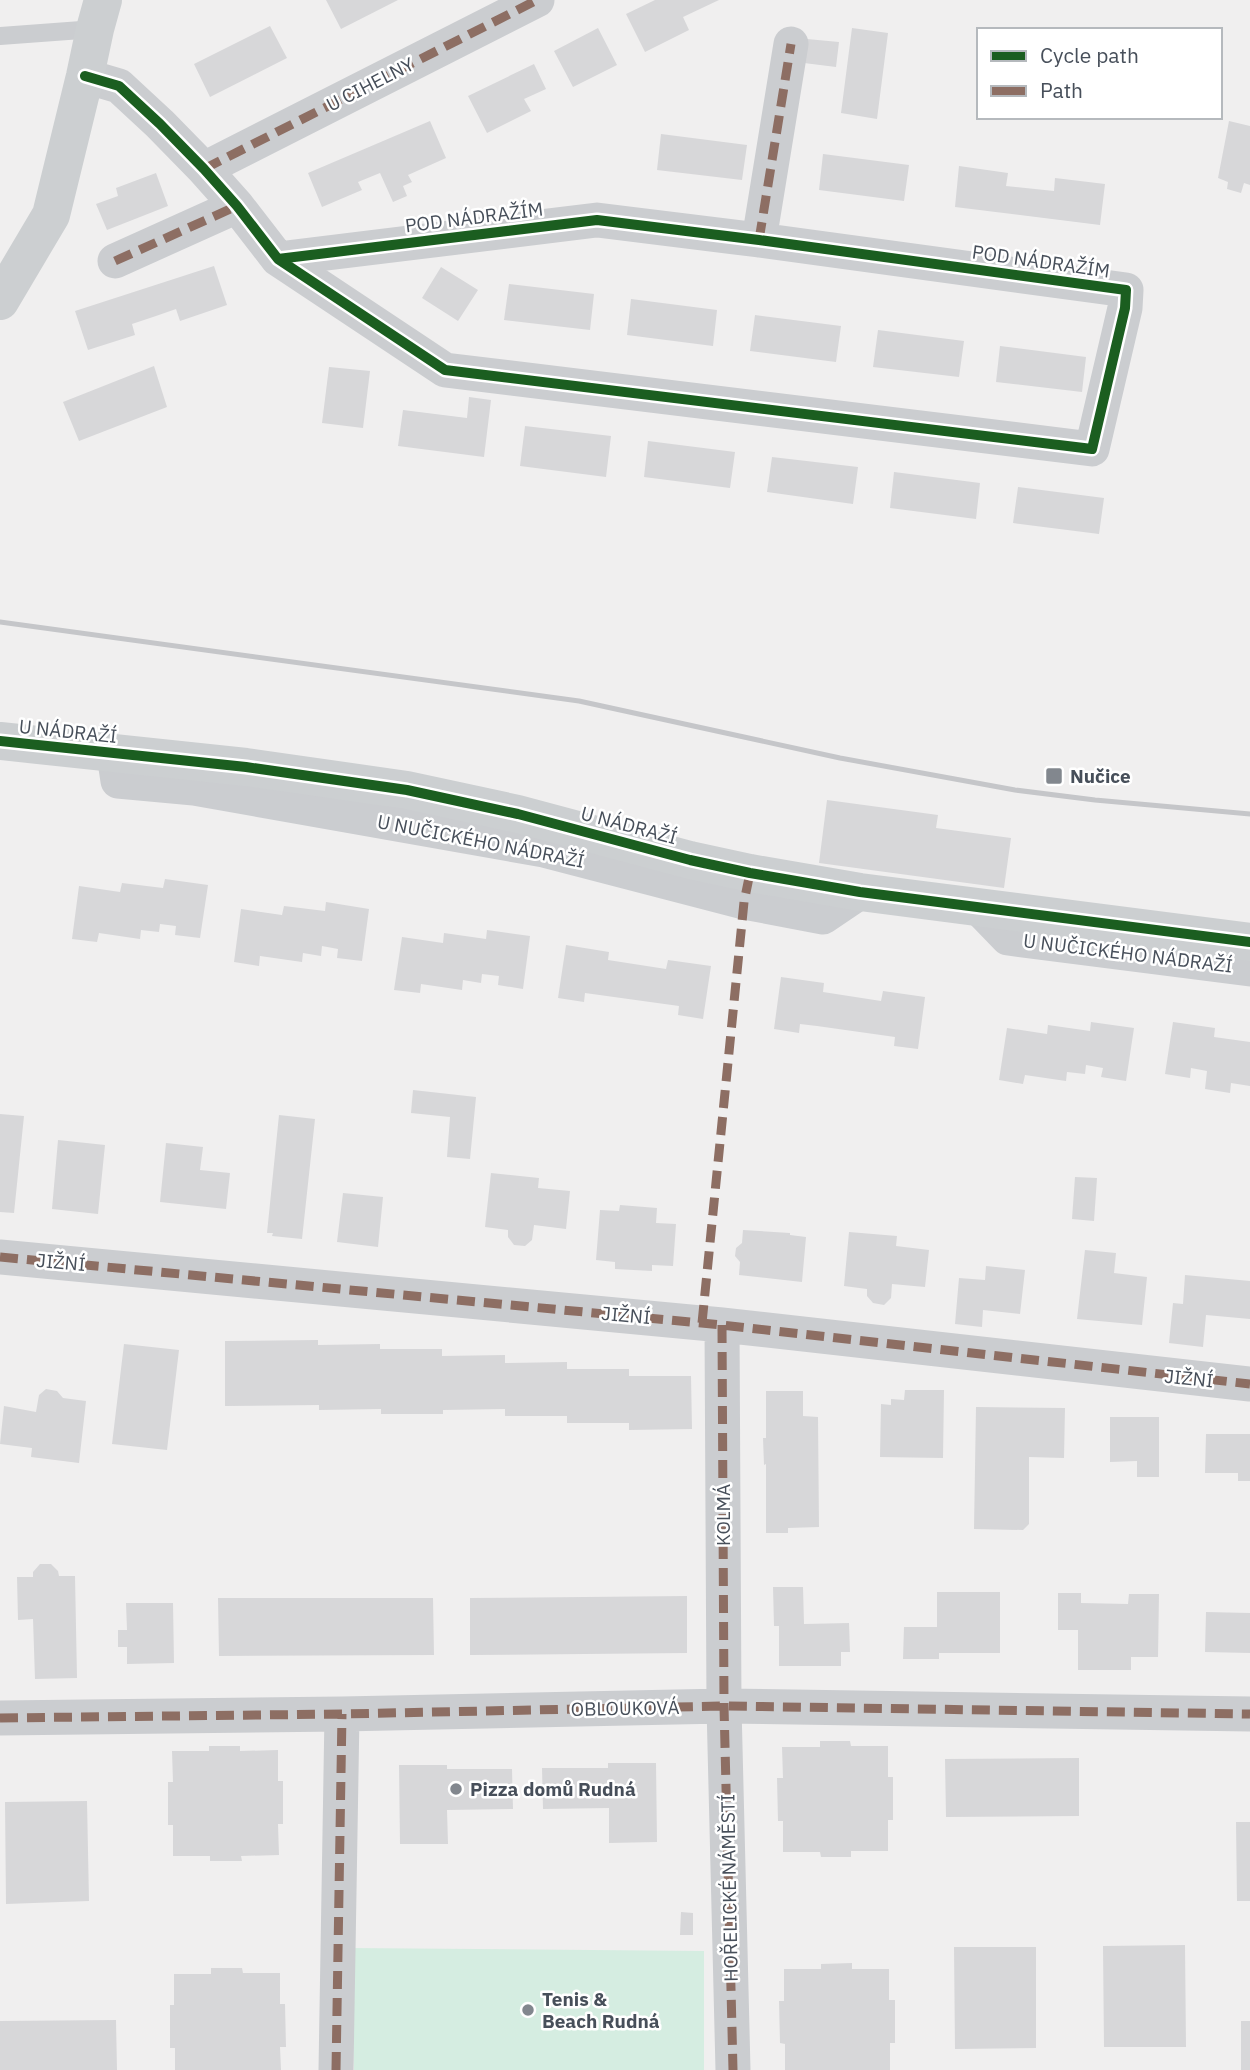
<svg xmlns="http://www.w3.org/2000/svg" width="1250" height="2070" font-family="'IBM Plex Sans',sans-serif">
<rect width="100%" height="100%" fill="#f0efef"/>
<path fill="#d5ede1" d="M350 1948 704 1951V2070H354Z"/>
<path fill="#d7d7d9" d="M326 0H398L341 29Z
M655 0H719L683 17 689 30 645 52 626 14Z
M270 26 287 58 210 97 194 64Z
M598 28 617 65 573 87 554 51Z
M852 28 888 33 877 119 841 113Z
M807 39 839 42 836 67 804 63Z
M534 64 546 89 524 99 531 111 487 133 468 96Z
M430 121 446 158 408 175 412 182 403 186 407 196 393 202 380 173 358 182 362 190 322 207 308 173Z
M1229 121 1250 126V185L1244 183 1241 193 1227 189 1228 182 1218 178Z
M661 134 747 145 742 180 657 170Z
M823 154 909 165 904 201 819 190Z
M959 166 1008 173 1006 186 1054 191 1055 178 1105 184 1100 225 955 207Z
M156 173 168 206 107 230 96 204 118 196 116 188Z
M214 266 227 305 180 321 176 309 156 316 132 324 135 335 88 350 75 311Z
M441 267 478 290 458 321 422 298Z
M509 284 594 294 590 330 504 320Z
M631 299 717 310 713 346 627 335Z
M755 315 841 326 836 362 750 351Z
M878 330 964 341 959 377 873 367Z
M1000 346 1086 357 1082 392 996 382Z
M154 366 167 407 79 441 63 402Z
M329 367 370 371 363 428 322 423Z
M469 397 491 400 484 457 398 446 403 410 467 418Z
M525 426 611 436 606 477 520 466Z
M648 441 735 452 730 488 644 477Z
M772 457 858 467 853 504 767 492Z
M894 472 980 483 976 519 890 508Z
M1018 487 1104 498 1099 534 1013 523Z
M827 800 938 815 936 828 1011 838 1004 888 819 863Z
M165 879 208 885 200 938 175 935 176 926 160 924 159 932 141 930 140 939 99 933 97 942 72 939 79 886 120 892 122 883 163 888Z
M326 902 369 909 362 961 337 958 338 949 322 946 321 956 303 953 302 962 260 956 259 966 234 962 241 909 282 915 284 906 325 911Z
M487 930 530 936 523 989 498 985 499 976 482 974 481 983 463 980 462 990 421 984 420 993 394 990 402 937 443 943 444 933 486 939Z
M566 945 609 952 608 960 666 969 668 960 711 966 703 1019 678 1015 679 1006 585 993 584 1002 558 998Z
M781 977 824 983 823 992 881 1001 883 991 925 997 918 1049 894 1046 895 1037 817 1026 800 1024 799 1033 774 1029Z
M1091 1022 1134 1028 1126 1081 1101 1077 1103 1068 1086 1065 1085 1074 1067 1072 1066 1081 1025 1075 1023 1084 999 1080 1007 1028 1047 1034 1048 1025 1090 1031Z
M1173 1022 1215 1028 1214 1037 1250 1042V1086L1231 1083 1230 1093 1205 1089 1207 1071 1191 1068 1190 1078 1165 1074Z
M413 1090 476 1097 470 1159 447 1157 450 1117 411 1113Z
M0 1114 24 1116 14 1213 0 1212Z
M279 1115 315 1119 302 1239 272 1236 273 1233H267Z
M58 1140 105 1145 98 1214 52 1209Z
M166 1143 203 1147 200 1170 230 1173 226 1209 160 1202Z
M491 1173 539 1178 538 1188 570 1191 566 1229 534 1225 532 1240 525 1246 514 1245 508 1237V1230L485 1227Z
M1075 1177 1097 1178 1094 1221 1072 1219Z
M343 1193 383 1197 378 1247 337 1242Z
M620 1205 657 1208 656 1223 676 1224 673 1266 652 1265V1271L615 1269V1262L596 1260 600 1210 619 1211Z
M743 1230 790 1233V1235L806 1237 802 1282 739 1275 740 1262 735 1256 736 1248 742 1243Z
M849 1232 897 1236 896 1246 929 1250 925 1287 892 1284 891 1298 884 1305 873 1303 867 1296V1289L844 1286Z
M1085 1250 1116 1253 1114 1273 1147 1277 1142 1325 1077 1319Z
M986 1266 1025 1270 1020 1314 983 1310 982 1327 955 1324 959 1278 985 1280Z
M1185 1275 1250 1281V1319L1206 1315 1203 1347 1169 1343 1173 1303 1183 1304Z
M318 1340V1345L380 1344V1349H442V1356L505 1355V1363L567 1362V1369H629V1376H691L692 1429 629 1430V1423H567V1416H505V1409L443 1410V1414H381V1409L319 1410V1405L225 1406V1341Z
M124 1344 179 1350 167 1450 112 1444Z
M46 1389 57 1391 63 1398 86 1401 79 1463 31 1457 32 1448 0 1444 4 1406 36 1412 39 1395Z
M905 1390H944L943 1458 880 1457 881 1404 891 1405V1399L904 1400Z
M766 1391H803V1416L818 1417 819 1527 788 1528V1533H766V1464L764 1465 763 1438H766Z
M976 1407 1065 1408 1064 1458 1029 1457V1524L1023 1530 974 1529Z
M1110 1417H1159V1477H1137V1461L1110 1462Z
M1206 1434H1250V1481H1238V1473H1205Z
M40 1564H51L58 1571 59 1576H75L77 1678 35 1679 33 1619 18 1620 17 1577H33V1572Z
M773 1587H803L804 1624 849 1623 850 1652H841V1666H779V1626H774Z
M937 1592H1000V1653H939V1659H903L904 1627H937Z
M1058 1593H1081V1603L1128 1604 1129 1594H1159L1158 1657H1131V1670H1078V1630H1058Z
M687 1596V1653L470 1655V1598Z
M218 1598H433L434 1655 219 1656Z
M126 1603H173L174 1663 127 1664V1647H118V1630H127Z
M1206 1612 1250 1613V1653L1205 1652Z
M820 1741H850L851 1746H888V1777H893V1820H888V1851H851V1857H821L820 1852H783V1821H778L777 1778H783L782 1747H820Z
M209 1746H240V1751L278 1750V1781H283V1824H278L279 1855 241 1856 242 1861H210V1856H173V1825H168V1782H173L172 1751H209Z
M1079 1758V1816L946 1817 945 1759Z
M608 1763H656L657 1842 609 1843V1808L543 1809 542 1768H608Z
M399 1765H447V1769H512L513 1809 447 1810 448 1844H400Z
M87 1801 89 1901 6 1904 5 1802Z
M1236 1822H1250V1901H1237Z
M681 1912 693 1913V1935H680Z
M1185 1945 1186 2047H1104L1103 1946Z
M954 1947H1036V2048L955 2049Z
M852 1963V1969H889V2000H895V2043H890V2070H785V2044L780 2043 779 2001H784V1969H821V1964Z
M211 1968H242L243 1973H280V2004H285L286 2047H280L281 2070H175V2048H170V2005H174V1974H211Z
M116 2020 117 2070H0V2021Z
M1241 2021H1250V2070H1241Z"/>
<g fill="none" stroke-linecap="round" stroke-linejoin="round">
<path stroke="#cbcdd0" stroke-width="18" d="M0 36 95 29"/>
<path stroke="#cbcdd0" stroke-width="35" d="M85 76 119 86 160 124 204 169 237 206 278 259 445 370 1092 449 1125 308 1126 290 759 240 597 220 278 259
M204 169 537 0
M759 240 791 44
M115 261 237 206
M114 754 118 781 194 788 544 850 744 902 823 917 860 892
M978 907 1008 938 1250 969
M0 1257 722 1325 1250 1384
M722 1325 724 1706 733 2070
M0 1718 342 1714 724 1706 1250 1714
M336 2070 342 1714"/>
<path stroke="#cccfd1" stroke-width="38" d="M0 301 51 215 85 76 95 29 103 0
M0 741 246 767 407 790 518 814 690 860 750 873 860 892 1250 942"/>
<path stroke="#c5c6c9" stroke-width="5" d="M0 622 579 701 840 758 1015 790 1095 800 1250 814"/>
<path stroke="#8d6e63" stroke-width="9" stroke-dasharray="18 9" stroke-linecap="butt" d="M204 169 537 0
M759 240 791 44
M115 261 237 206
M0 1257 722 1325 1250 1384
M702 1323 744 902 750 873
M722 1325 724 1706 733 2070
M0 1718 342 1714 724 1706 1250 1714
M336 2070 342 1714"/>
<g stroke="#fff" stroke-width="15">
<path id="cycleway" d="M85 76 119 86 160 124 204 169 237 206 278 259 445 370 1092 449 1125 308 1126 290 759 240 597 220 278 259
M0 741 246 767 407 790 518 814 690 860 750 873 860 892 1250 942"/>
</g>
<use href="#cycleway" stroke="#1b5e20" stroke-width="10"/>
</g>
<g fill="#82878e" stroke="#fff" stroke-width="2.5">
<rect x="1045" y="767" width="18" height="18" rx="3.5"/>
<circle cx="456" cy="1789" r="7"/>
<circle cx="528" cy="2010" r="7"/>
</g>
<g text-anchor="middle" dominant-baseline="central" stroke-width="5" stroke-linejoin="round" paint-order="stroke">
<g font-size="19" fill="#474f5a" stroke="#fff">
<text transform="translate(370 84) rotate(-27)">U CIHELNY</text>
<text transform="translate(474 217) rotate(-7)">POD NÁDRAŽÍM</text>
<text transform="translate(1041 261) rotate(8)">POD NÁDRAŽÍM</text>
<text transform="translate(68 731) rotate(6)">U NÁDRAŽÍ</text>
<text transform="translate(629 825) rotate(15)">U NÁDRAŽÍ</text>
<text transform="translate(481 841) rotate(11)">U NUČICKÉHO NÁDRAŽÍ</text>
<text transform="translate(1128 953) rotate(7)">U NUČICKÉHO NÁDRAŽÍ</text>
<text transform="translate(61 1262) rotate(5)">JIŽNÍ</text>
<text transform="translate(626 1315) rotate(5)">JIŽNÍ</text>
<text transform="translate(1189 1378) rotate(6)">JIŽNÍ</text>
<text transform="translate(723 1515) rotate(-90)">KOLMÁ</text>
<text transform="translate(625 1708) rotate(-1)">OBLOUKOVÁ</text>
<text transform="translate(729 1888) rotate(-91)">HOŘELICKÉ NÁMĚSTÍ</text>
</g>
<g font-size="19" font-weight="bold" fill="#474f5a" stroke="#fff" text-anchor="start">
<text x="1070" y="776">Nučice</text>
<text x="470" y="1789">Pizza domů Rudná</text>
<text x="542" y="1999">Tenis &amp;<tspan x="542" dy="22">Beach Rudná</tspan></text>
</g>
</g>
<rect x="977" y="28" width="245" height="91" fill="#ffffff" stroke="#b5b9bd" stroke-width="2"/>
<rect x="991" y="51" width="35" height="10" fill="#1b5e20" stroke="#b5b9bd" stroke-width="2"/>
<text x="1040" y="63" font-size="21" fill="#474f5a">Cycle path</text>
<rect x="991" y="86" width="35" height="10" fill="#8d6e63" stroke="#b5b9bd" stroke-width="2"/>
<text x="1040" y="98" font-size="21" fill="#474f5a">Path</text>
</svg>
